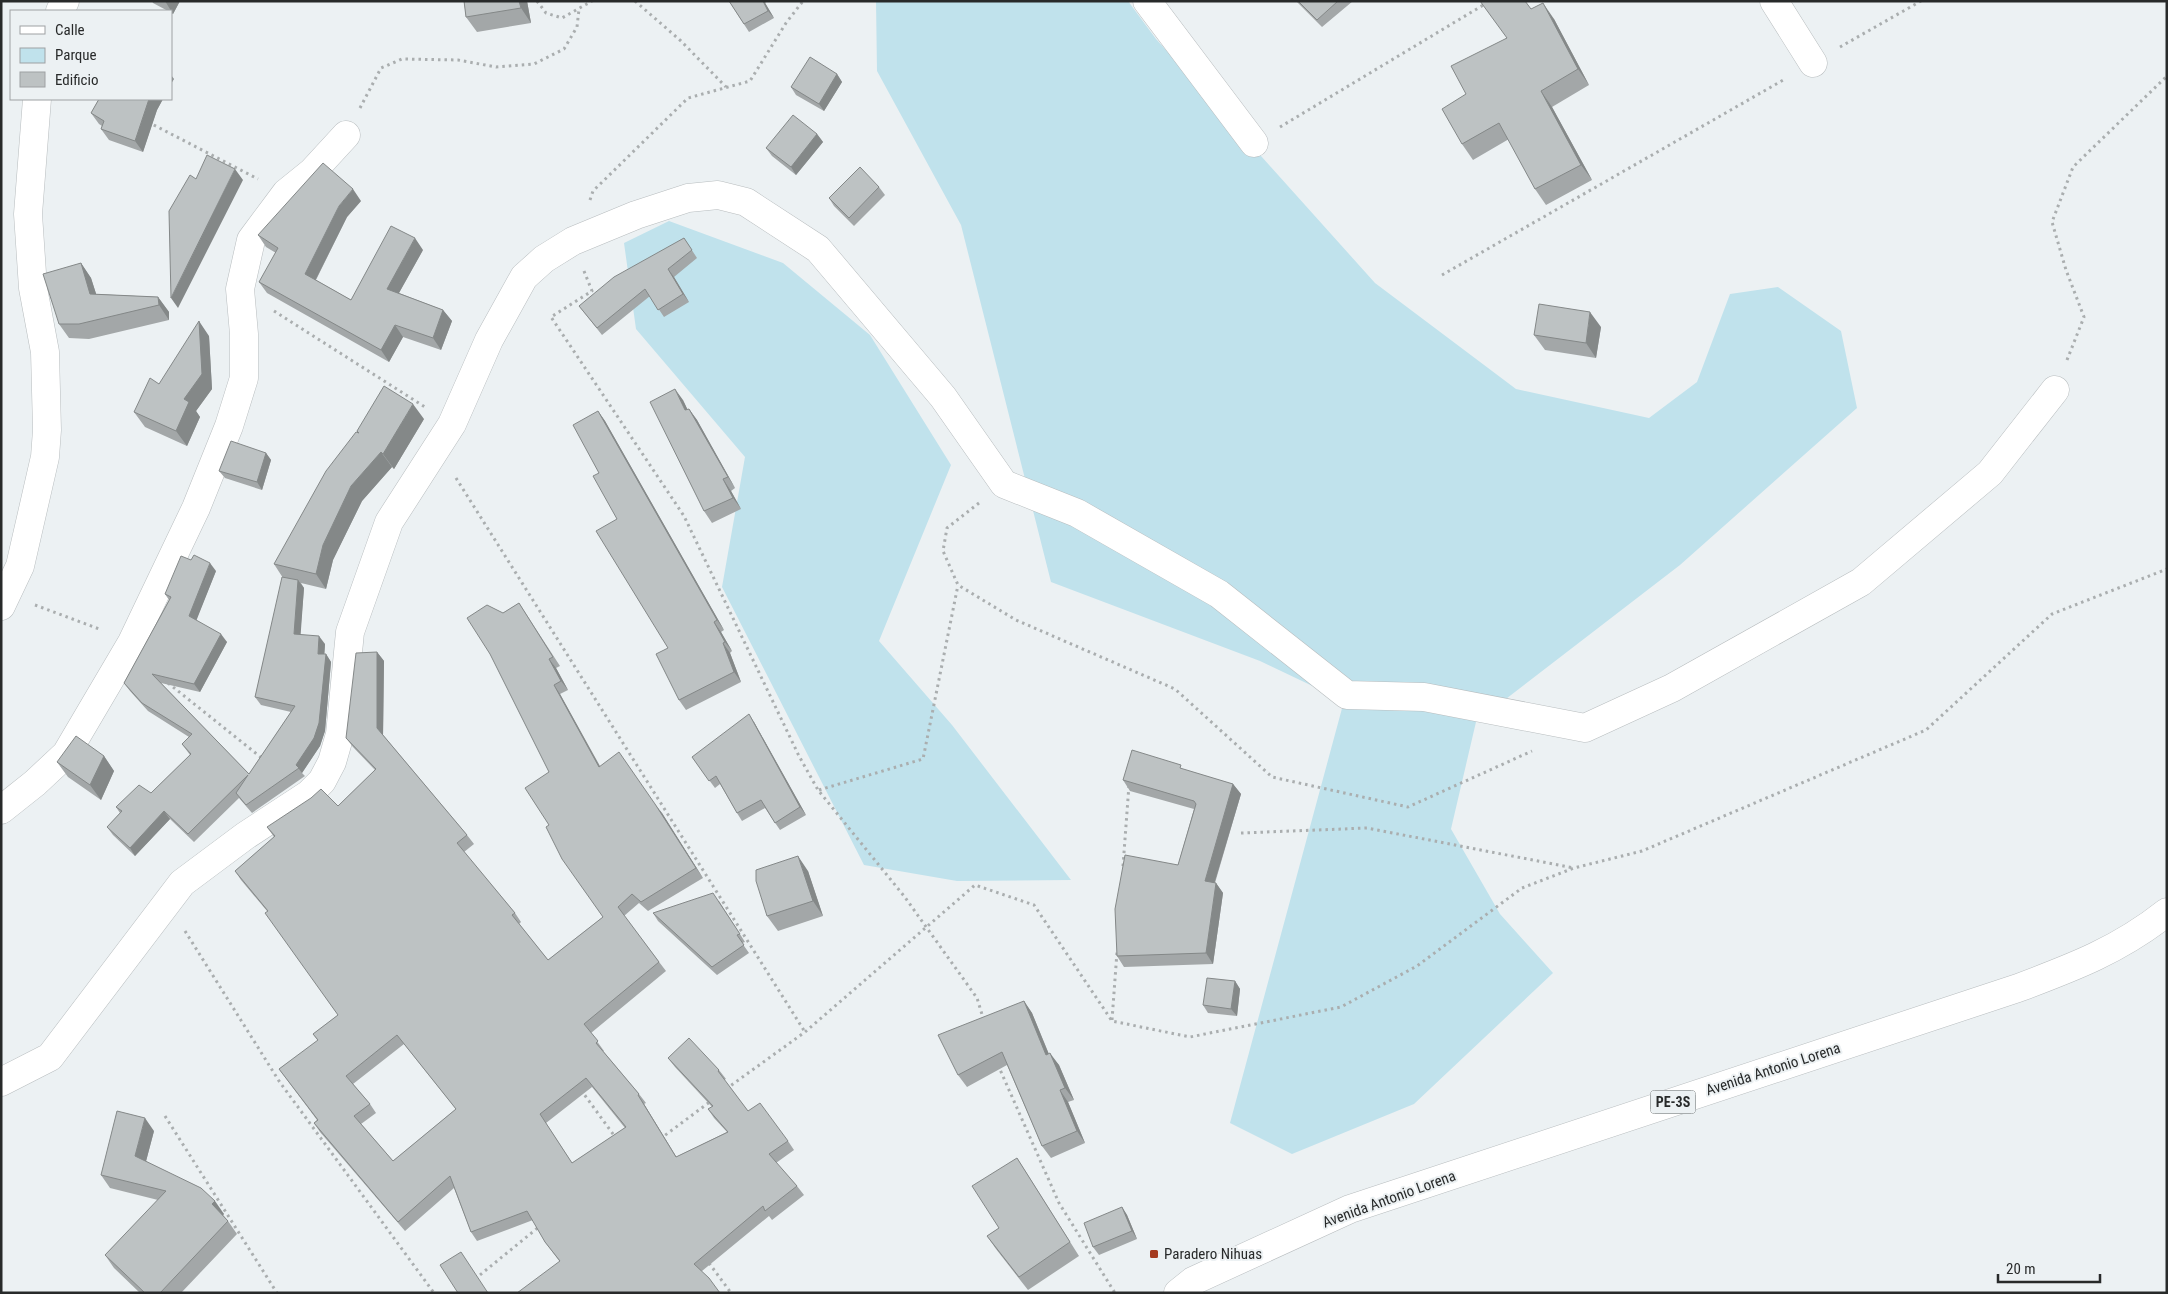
<svg xmlns="http://www.w3.org/2000/svg" width="2168" height="1294" font-family="'Roboto Condensed',sans-serif">
<rect width="100%" height="100%" fill="#ecf1f3"/>
<path fill="#c0e2ec" d="M876 1H1128L1156 39 1375 283 1516 389 1649 418 1697 382 1730 294 1778 287 1841 331 1857 408 1680 565 1476 722 1451 829 1500 914 1553 973 1414 1104 1292 1154 1230 1123 1344 701 1260 661 1051 582 961 225 877 71Z
M669 221 783 263 870 335 951 465 879 641 952 725 1071 880 957 881 864 865 722 587 745 457 636 329 624 243Z"/>
<g fill="none" stroke-linecap="round" stroke-linejoin="round">
<g stroke="#b8bdbf" stroke-width="29">
<path id="street" d="M1147 1 1254 143
M1774 1 1813 63
M60 11 65 1
M1 606 20 566 45 457 47 430 45 352 33 288 28 214 37 99
M1 810 35 783 66 754 132 642 196 508 229 426 244 378V334L240 289 251 240 286 193 312 172 346 135
M1 1082 50 1057 182 883 245 836 309 794 322 781 332 762 340 734 350 632 389 522 452 424 489 340 524 277 544 259 573 241 636 215 688 198 718 195 746 202 818 249 943 397 1004 484 1077 513 1219 594 1347 695 1424 697 1585 728 1672 688 1861 582 1990 473 2055 390"/>
</g>
<g stroke="#b8bdbf" stroke-width="29">
<path id="highway" d="M1178 1293 1193 1281 1350 1209 2018 988C2074 967 2119 950 2167 912"/>
</g>
<path stroke="#aaaeaf" stroke-width="3" stroke-dasharray="2.5 4" stroke-linecap="butt" d="M537 1 546 13 562 18 592 1
M635 1 681 41 726 87
M1840 47 1921 1
M360 108 381 68 402 59 458 60 496 67 534 64 564 49 577 27 579 9
M148 122 258 179
M1280 127 1490 1
M590 200 593 191 688 98 750 81 786 23 803 1
M584 271 592 291 551 317 684 516 799 756 818 790 904 896 977 998 984 1021
M1442 275 1785 79
M274 311 425 407
M2067 360 2084 317 2066 270 2052 222 2073 167 2167 76
M456 478 805 1032
M979 503 947 528 943 551 958 585 1016 620 1175 689 1272 777 1408 807 1532 751
M35 605 102 630
M168 683 263 759
M819 790 923 759 958 585
M1241 833 1367 828 1574 868
M1123 866 1129 785
M185 931 279 1081 434 1293
M1112 1020 1117 952
M998 1065 1059 1203 1115 1293
M726 1089 805 1032 975 885 1034 905 1112 1021 1190 1037 1341 1007 1417 966 1522 888 1574 868 1642 851 1926 730 2052 614 2167 569
M581 1090 616 1138
M165 1116 277 1293
M660 1139 711 1101
M709 1263 731 1293
M475 1279 540 1226"/>
<use href="#street" stroke="#fff" stroke-width="28"/>
<use href="#highway" stroke="#fff" stroke-width="28"/>
</g>
<path fill="#a3a7a8" fill-rule="evenodd" d="M152 1H180L173 14 171 13V11H168L153 3Z
M464 1H527L531 23 477 32 466 17Z
M729 1H768L765 3 774 18 749 32Z
M1296 1H1353L1322 27Z
M1531 9 1554 19 1589 85 1552 107 1592 180 1546 205 1535 189 1509 139 1473 160 1462 144 1466 94 1506 38Z
M837 74 842 82 824 111 796 95 791 87Z
M99 99H163L157 110 143 152 109 140 101 129 102 126 99 124 91 113Z
M817 134 823 142 796 175 772 156 766 148Z
M879 187 885 195 854 226 834 206 829 198Z
M361 201 347 217 316 280 351 300 423 250 399 293 443 310 452 321 441 350 403 337 389 362 267 293 259 282 276 253 266 247 258 235Z
M684 238 697 258 674 277 689 302 664 317 650 296 602 335 579 306Z
M81 263 91 278 96 294 158 297 169 312V320L89 339 69 338 59 324Z
M1601 327 1596 358 1545 350 1534 335Z
M209 336 212 389 196 411 200 417 187 446 145 427 134 412 159 384Z
M683 400 687 409H689L697 420 735 488 731 491 741 509 712 523 704 511Z
M598 411 605 421 724 630 721 632 732 651 730 653 741 682 686 710 679 700 668 648 617 519 599 473Z
M424 419 394 469 392 467 362 501 333 560 326 589 301 583 304 588 300 635 325 644 324 654H326L331 662 325 731 320 746 302 773 305 776 252 813 239 798 194 842 170 819 135 856 113 835 107 827 120 813 116 807 151 793 190 755 182 744 189 737 148 711 130 691 124 683 169 600 165 594 216 571 196 620 227 642 200 692 161 683 249 774 291 712 261 705 255 697 283 578 274 564 358 432Z
M266 453 271 460 262 490 225 478 219 471Z
M519 603 560 666 556 668 568 690 560 694 600 766 662 813 703 878 648 911 639 903 624 916 666 971 591 1033 604 1051H603L639 1094 646 1103 644 1104 676 1157 727 1132 714 1118 708 1109 712 1107 675 1067 668 1058 719 1070 726 1079 724 1080 748 1111 788 1141 794 1150 776 1163 797 1186 804 1195 772 1220 769 1216 702 1271 560 1262 545 1242 533 1220 477 1241 471 1232 454 1188 405 1231 320 1132 314 1123 317 1120 279 1069 318 1041 313 1034 338 1015 267 911 241 880 235 871 274 837 267 827 338 806 375 770 353 747 346 738 377 652 384 661 383 735 467 835 474 844 464 852 515 913 521 922 519 924 548 960 603 917 549 825V772L503 613ZM404 1044 456 1109 393 1161 361 1124 376 1113 370 1104 353 1084ZM592 1087 625 1128 572 1163 546 1123Z
M754 722 806 815 780 830 765 808 742 821 737 813 720 784 715 788 692 757Z
M104 756 114 771 101 800 68 777 57 762Z
M1184 770 1233 784 1241 794 1215 883H1216L1223 893 1213 964 1124 967 1117 956 1178 865 1194 809 1130 791 1123 780Z
M808 871 823 916 778 931 767 916Z
M719 901 745 942 742 943 749 953 717 975 658 921 653 913Z
M1235 981 1240 989 1237 1016 1208 1013 1203 1005Z
M1024 1001 1032 1013 1049 1054 1059 1065 1074 1100 1068 1102 1085 1143 1051 1158 1042 1146 1007 1065 967 1087 958 1075Z
M154 1131 146 1161 224 1214 223 1215 228 1221 237 1234 181 1293H140L114 1268 105 1255 158 1200 110 1188 101 1175Z
M1017 1158 1026 1172 1079 1256 1028 1290 996 1249 987 1236 999 1228Z
M1122 1207 1127 1215 1137 1239 1099 1255 1093 1247Z"/>
<path fill="#848888" d="M165 1H180L173 14Z
M519 1H527L531 23 521 8Z
M763 1H764L774 18 768 11Z
M1543 3 1554 19 1589 85 1578 69Z
M837 74 842 82 824 111 819 104Z
M171 75 174 79 171 84Z
M1541 91 1552 107 1592 180 1581 165Z
M149 99H163L157 110 143 152 135 141Z
M817 134 823 142 796 175 791 167Z
M235 169 243 180 178 308 171 298Z
M353 189 361 201 347 217 313 285 305 274 339 206Z
M415 238 423 250 395 300 387 289Z
M81 263 91 278 101 309 90 294Z
M668 269 674 277 689 302 683 294Z
M158 297 169 312V320L159 305Z
M443 310 452 321 441 350 433 338Z
M1590 312 1601 327 1596 358 1586 343Z
M199 321 209 336 212 389 196 411 200 417 187 446 176 431 184 399Z
M395 325 403 337 389 362 381 350Z
M675 389 683 400 693 421 685 410Z
M413 404 424 419 394 469 383 454Z
M689 409 697 420 735 488 728 477Z
M598 411 605 421 724 630 717 620Z
M381 452 392 467 362 501 333 560 326 589 316 574 323 545 351 486Z
M266 453 271 460 262 490 257 482Z
M723 479 731 491 741 509 733 498Z
M210 563 216 571 195 624 189 616Z
M298 580 304 588 300 643 294 634Z
M714 622 721 632 732 651 725 642Z
M221 634 227 642 200 692 194 684Z
M319 636 325 644 324 662 318 654Z
M723 643 730 653 741 682 734 672Z
M377 652 384 661 383 737 377 728Z
M326 654 331 662 325 731 320 746 302 773 296 765Z
M549 659 556 668 568 690 561 681Z
M554 685 560 694 605 776 599 767Z
M749 714 754 722 806 815 800 807Z
M104 756 114 771 101 800 90 785Z
M1233 784 1241 794 1212 891 1205 881Z
M655 804 662 813 703 878 696 868Z
M164 811 170 819 135 856 130 848Z
M798 856 808 871 823 916 813 901Z
M1216 883 1223 893 1213 964 1206 953Z
M1235 981 1240 989 1237 1016 1231 1009Z
M1024 1001 1032 1013 1054 1067 1046 1055Z
M1050 1053 1059 1065 1074 1100 1065 1088Z
M1060 1090 1068 1102 1085 1143 1077 1131Z
M638 1095 644 1104 682 1166 676 1157Z
M145 1118 154 1131 144 1169 135 1156Z
M215 1201 224 1214 221 1217 212 1204Z
M1122 1207 1127 1215 1137 1239 1132 1231Z"/>
<path fill="#bdc2c3" stroke="#848888" fill-rule="evenodd" d="M464 1H519L521 8 466 17Z
M729 1H763L768 11 744 24Z
M1298 1H1338L1317 20Z
M1480 1H1525L1531 9 1543 3 1578 69 1541 91 1581 165 1535 189 1499 123 1462 144 1442 109 1466 94 1451 66 1507 38Z
M810 57 837 74 819 104 791 87Z
M99 99H149L135 141 101 129 104 121 91 113Z
M793 115 817 134 791 167 766 148Z
M207 155 235 169 171 298 169 211 190 175 196 179Z
M323 163 353 189 339 206 305 274 351 300 391 226 415 238 387 289 443 310 433 338 395 325 381 350 259 282 278 248 258 235Z
M860 167 879 187 849 218 829 198Z
M684 238 692 250 668 269 683 294 658 310 645 289 597 328 579 306 614 277Z
M81 263 90 294 158 297 159 305 79 324H59L43 274Z
M1539 304 1590 312 1586 343 1534 335Z
M199 321 202 374 184 399 189 402 176 431 134 412 150 378 159 384Z
M384 386 413 404 383 454 381 452 351 486 323 545 316 574 274 564 326 471 356 432 359 433 357 431Z
M675 389 685 410 689 409 728 477 723 479 733 498 704 511 650 402Z
M598 411 717 620 714 622 725 642 723 643 734 672 679 700 656 654 668 648 596 531 617 519 593 476 599 473 573 425Z
M231 441 266 453 257 482 219 471Z
M194 555 210 563 189 616 221 634 194 684 152 674 249 774 295 706 255 697 282 577 298 580 294 634 319 636 318 654H326L319 723 314 738 296 765 299 768 246 805 236 793 248 775 188 834 164 811 130 848 107 827 122 811 116 807 139 785 151 793 191 754 182 744 192 734 142 703 124 683 171 597 165 594 181 556 191 560Z
M519 603 553 657 549 659 561 681 554 685 599 767 619 752 655 804 696 868 641 902 632 894 618 907 659 962 584 1024 598 1041 596 1043 639 1094 638 1095 676 1157 728 1132 708 1109 713 1106 668 1058 689 1038 719 1070 718 1071 748 1111 760 1103 788 1141 769 1154 797 1186 765 1211 763 1206 694 1264 709 1278 720 1293H517L560 1261 545 1242 527 1211 471 1232 450 1176 398 1222 314 1123 318 1120 279 1069 318 1040 313 1034 338 1015 265 913 268 911 235 871 275 836 267 827 311 798 321 789 338 806 376 769 346 738 356 653 377 652V728L467 835 457 843 515 913 512 915 548 960 603 917 562 859 546 827 549 825 525 788 549 772 490 654 467 618 487 605 503 613ZM397 1035 456 1109 393 1161 354 1116 370 1104 346 1076ZM586 1078 626 1127 572 1163 540 1114Z
M749 714 800 807 775 823 761 800 737 813 716 776 709 781 692 757Z
M76 736 104 756 90 785 57 762Z
M1132 750 1181 765 1180 768 1233 784 1205 881 1216 883 1206 953 1117 956 1115 909 1125 855 1178 865 1196 804 1194 801 1123 780Z
M798 856 813 901 767 916 756 881V870Z
M713 893 740 934 737 935 744 945 712 967 653 913Z
M1207 978 1235 981 1231 1009 1203 1005Z
M1024 1001 1046 1055 1050 1053 1065 1088 1060 1090 1077 1131 1042 1146 1002 1052 958 1075 938 1035Z
M117 1111 145 1118 135 1156 201 1188 215 1201 212 1204 228 1221 160 1293H145L105 1255 166 1191 101 1175Z
M1017 1158 1070 1242 1019 1277 987 1236 999 1228 972 1186Z
M1122 1207 1132 1231 1093 1247 1084 1223Z
M461 1252 488 1293H458L440 1265Z"/>
<rect fill="#a43b1f" stroke="#ecf1f3" stroke-width="2" x="1149" y="1249" width="10" height="10" rx="2.5"/>
<g text-anchor="middle" dominant-baseline="central" stroke-width="4" stroke-linejoin="round" paint-order="stroke">
<rect fill="#ecf1f3" stroke="#636666" stroke-width="1" x="1650.5" y="1090.5" width="45" height="23" rx="4"/>
<g font-size="14" font-weight="bold" fill="#282a2a">
<text x="1673" y="1102">PE-3S</text>
</g>
<g font-size="15" fill="#282a2a" stroke="#ecf1f3">
<text transform="translate(1773 1069) rotate(-18)">Avenida Antonio Lorena</text>
<text transform="translate(1389 1199) rotate(-20)">Avenida Antonio Lorena</text>
</g>
<g font-size="15" fill="#282a2a" stroke="#ecf1f3" text-anchor="start">
<text x="1164" y="1254">Paradero Nihuas</text>
</g>
</g>
<rect width="2168" height="1294" fill="none" stroke="#282a2a" stroke-width="5"/>
<rect x="10" y="10" width="162" height="90" fill="#ecf1f3" stroke="#9ea1a3"/>
<rect x="20" y="26" width="25" height="8" fill="#ffffff" stroke="#9ea1a3"/>
<text x="55" y="35" font-size="15" fill="#282a2a">Calle</text>
<rect x="20" y="48" width="25" height="15" fill="#c0e2ec" stroke="#9ea1a3"/>
<text x="55" y="60" font-size="15" fill="#282a2a">Parque</text>
<rect x="20" y="72" width="25" height="15" fill="#bdc2c3" stroke="#9ea1a3"/>
<text x="55" y="85" font-size="15" fill="#282a2a">Edificio</text>
<path d="M1998 1274v8h102v-8" fill="none" stroke="#282a2a" stroke-width="2.5"/>
<text x="2006" y="1274" font-size="15" fill="#282a2a" stroke="#ecf1f3" stroke-width="4" paint-order="stroke">20 m</text>
</svg>
